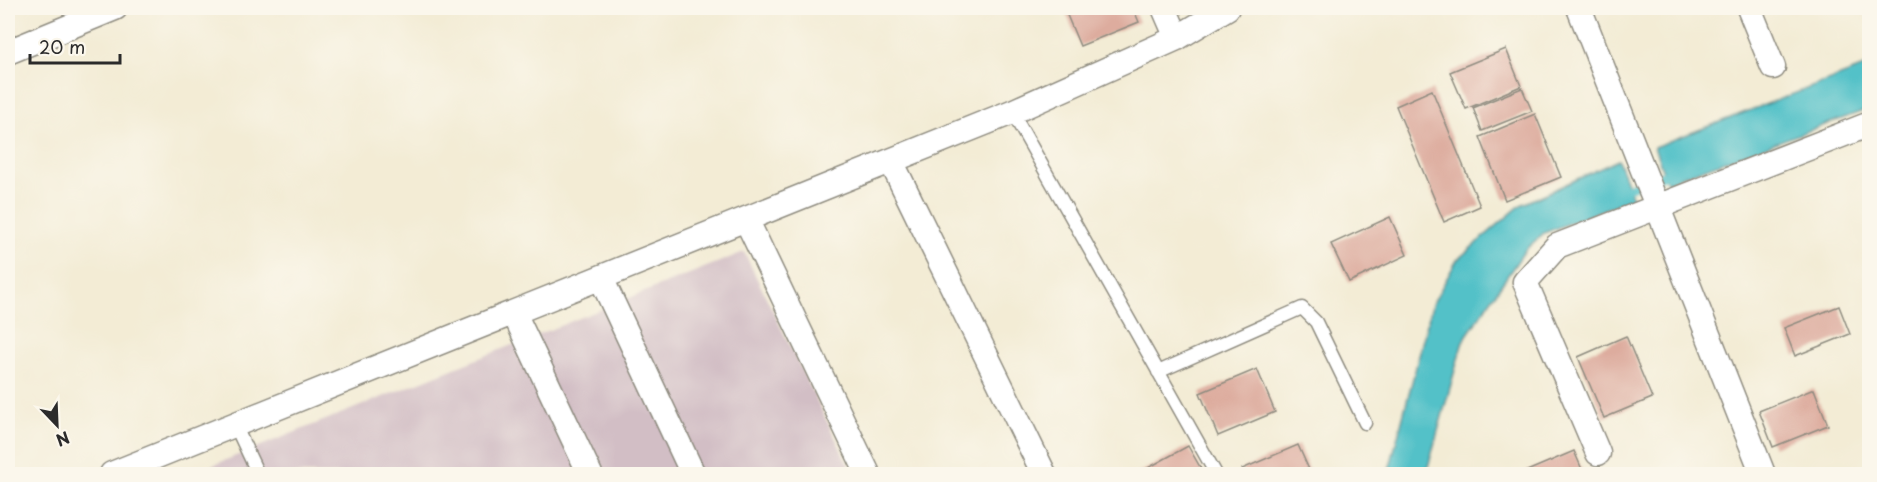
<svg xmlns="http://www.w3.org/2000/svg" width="1877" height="482" font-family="'Playpen Sans',sans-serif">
<rect width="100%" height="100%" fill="#fbf7ec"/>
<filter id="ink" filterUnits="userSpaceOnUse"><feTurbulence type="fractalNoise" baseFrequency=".0167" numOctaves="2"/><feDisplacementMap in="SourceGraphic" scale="12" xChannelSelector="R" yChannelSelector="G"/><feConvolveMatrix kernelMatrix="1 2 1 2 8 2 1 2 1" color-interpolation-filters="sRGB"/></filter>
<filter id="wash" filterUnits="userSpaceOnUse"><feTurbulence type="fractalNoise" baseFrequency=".008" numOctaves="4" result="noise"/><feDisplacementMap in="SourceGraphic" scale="24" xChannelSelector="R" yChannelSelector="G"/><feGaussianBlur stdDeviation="1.35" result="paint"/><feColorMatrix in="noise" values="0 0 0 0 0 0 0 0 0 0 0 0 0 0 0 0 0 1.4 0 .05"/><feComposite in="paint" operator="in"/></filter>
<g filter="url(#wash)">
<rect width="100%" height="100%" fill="#f3ecd5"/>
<path fill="#d2bec5" d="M744 252 853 474H191Z"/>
<path fill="#53c1c8" stroke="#3f767a" stroke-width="1.5" d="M1869 65V109L1667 182 1654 147Z
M1618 160 1633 198 1544 233 1525 250 1463 341 1426 474H1388L1432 305 1457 260 1521 205Z"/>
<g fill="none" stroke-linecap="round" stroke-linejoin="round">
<path stroke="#53c1c8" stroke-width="9" d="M1619 191 1674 171"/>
</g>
<g id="blocks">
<path fill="#ddac9e" d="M1064 8H1133L1139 22 1080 46Z
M1506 49 1521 86 1466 109 1450 72Z
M1522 88 1532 111 1482 131 1473 108Z
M1432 90 1480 206 1444 222 1396 106Z
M1535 114 1561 177 1505 200 1480 137Z
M1390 217 1407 255 1349 282 1331 244Z
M1839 306 1850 334 1795 356 1784 328Z
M1626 336 1652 398 1604 418 1578 357Z
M1257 369 1275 412 1218 436 1200 393Z
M1814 389 1828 425 1773 447 1759 411Z
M1298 445 1311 474H1245L1242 469Z
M1188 446 1204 474H1137Z
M1574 451 1584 474H1520Z"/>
</g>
</g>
<g filter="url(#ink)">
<use href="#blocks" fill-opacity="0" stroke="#8f8c80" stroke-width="1.5"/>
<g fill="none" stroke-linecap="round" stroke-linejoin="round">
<g stroke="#8f8c80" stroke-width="15">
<path id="service" d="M1012 112 1216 474
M1158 372 1302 308 1316 322 1365 423
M235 425 258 474"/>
</g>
<g stroke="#8f8c80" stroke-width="27">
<path id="minor" d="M1164 8 1177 38
M1579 8 1763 474
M1749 8 1773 67
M8 52 115 8
M891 161 1044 474
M746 219 868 474
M601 278 693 474
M514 313 590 474
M1598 453 1525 282 1557 246 1870 124
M112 474 1012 112 1177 38 1227 8"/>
</g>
<use href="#service" stroke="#fff" stroke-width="12"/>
<use href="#minor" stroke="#fff" stroke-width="24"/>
</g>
</g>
<rect width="1877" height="482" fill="none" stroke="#fbf7ec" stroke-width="30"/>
<g transform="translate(57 425) rotate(157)" stroke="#fbf7ec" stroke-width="4.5" paint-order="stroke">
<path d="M0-4.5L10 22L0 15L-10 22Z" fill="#2b2b2b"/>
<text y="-9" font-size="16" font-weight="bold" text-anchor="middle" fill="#2b2b2b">N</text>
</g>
<path d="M30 54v9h90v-9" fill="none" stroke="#2b2b2b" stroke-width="3"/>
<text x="39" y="54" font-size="18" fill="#2b2b2b" stroke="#fbf7ec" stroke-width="4.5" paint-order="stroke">20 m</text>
</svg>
